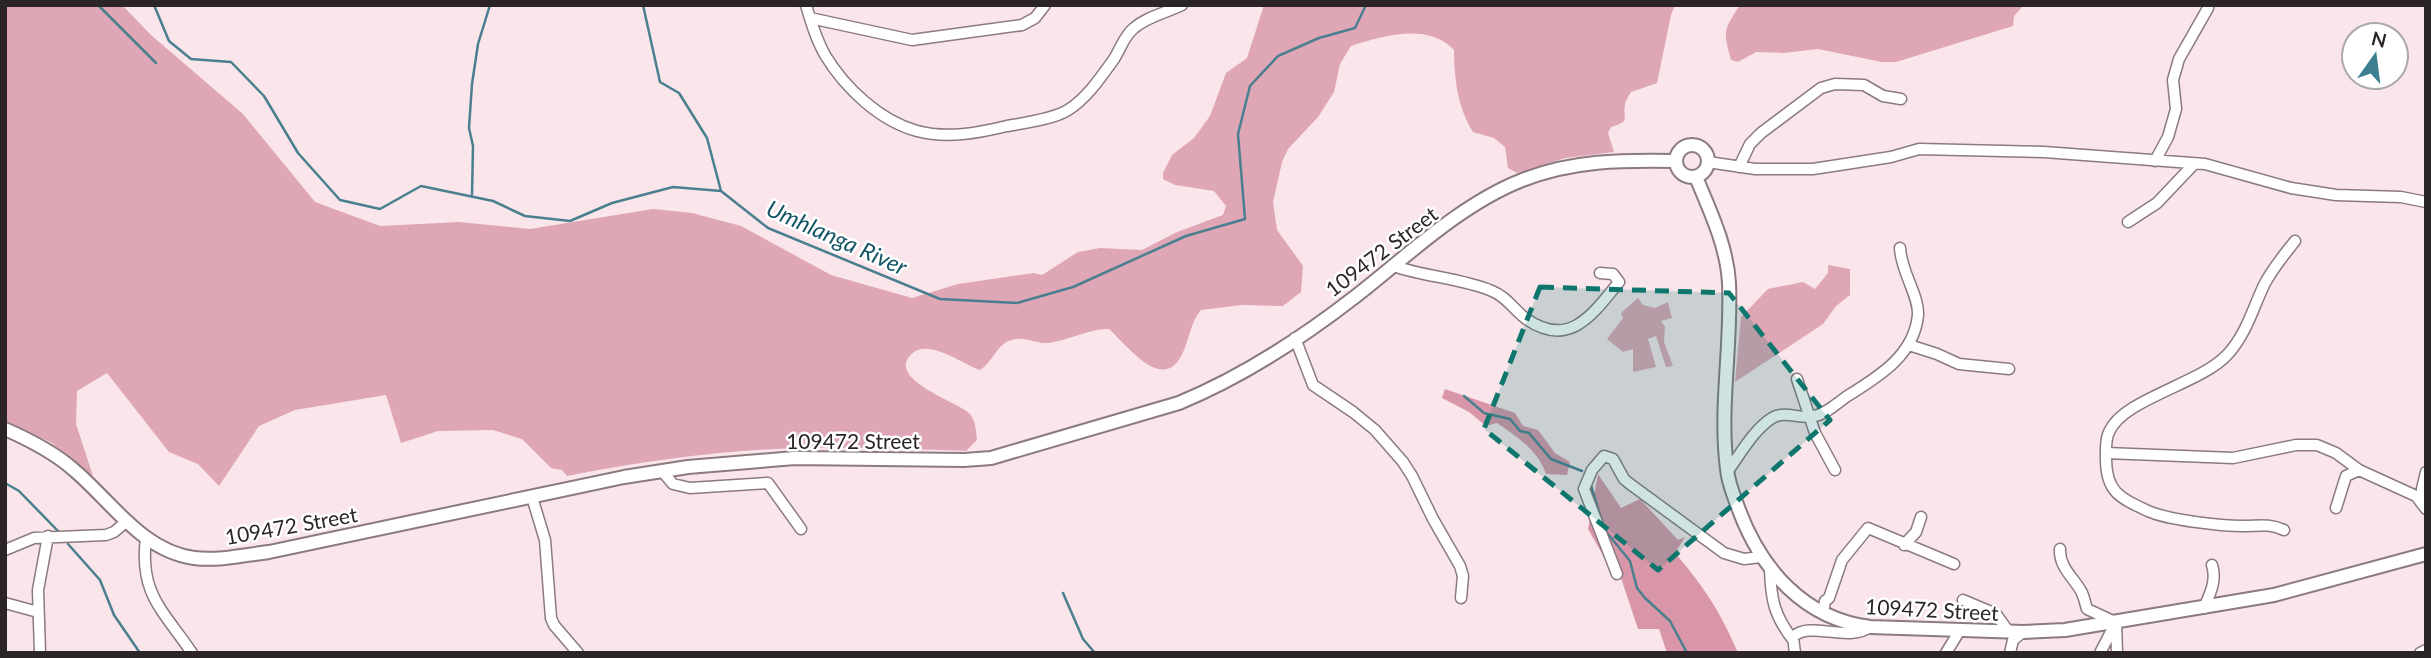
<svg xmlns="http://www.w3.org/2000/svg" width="2431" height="658" font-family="Lato,sans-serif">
<rect width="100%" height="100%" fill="#f9e5ea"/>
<path fill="#dfa6b5" d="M5 5H122L151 35 243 114 315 202 380 226 459 222 530 229 653 209 692 213 741 226 831 275 912 298 958 284 1034 273 1042 275 1078 252 1100 248 1142 250 1177 232 1223 215 1226 206 1214 191 1175 185 1163 179V173L1172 155 1194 138 1210 116 1226 73 1247 58 1264 5H1675L1671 15 1657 83 1631 92C1629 96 1626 99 1625 104 1622 120 1632 120 1611 127L1608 133 1614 152 1565 158 1517 173 1508 168 1505 147 1494 138 1473 132C1458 108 1454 79 1454 50 1428 22 1382 36 1351 46L1340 64 1334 92 1318 117 1288 149 1282 162 1273 202 1277 230 1303 266 1301 292 1283 306 1242 305 1201 310C1191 322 1190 335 1184 350 1165 397 1129 347 1109 329 1089 328 1064 343 1044 343 1033 342 1023 336 1011 340 997 344 992 363 980 370 963 364 931 340 914 352 880 378 962 403 970 414 976 422 976 431 977 440L966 451C911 449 855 447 800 448 722 450 644 461 567 476L562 470 551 468 522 439 493 430 438 431 401 443 386 395 295 410 259 426 219 486 198 464 169 452 107 373 77 391 76 424 93 476 52 443 5 420Z
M1740 5H2024L2014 16 2013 26 1896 62H1882L1818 49 1784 53 1756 52 1738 62 1731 60C1723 30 1723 31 1740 5Z
M1828 265 1850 269V295L1836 306 1823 324 1735 382 1741 317 1768 289 1803 282 1815 289 1828 273Z
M1638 298 1643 305 1655 308 1668 302 1672 318 1661 321 1665 327 1664 342 1673 366 1666 367 1656 336 1648 339 1656 367 1633 372V349L1623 352 1607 339 1623 318 1621 313Z"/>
<path fill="#d996a9" d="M1445 389 1515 413 1523 426 1538 430 1555 453 1570 462 1567 475 1546 474C1538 450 1517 437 1497 423L1486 426 1469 412 1442 398Z
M1598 474 1621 508 1640 499 1678 540 1685 537 1675 553C1704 587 1720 611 1738 653H1667L1659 629H1638L1620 575 1608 564 1588 529Z"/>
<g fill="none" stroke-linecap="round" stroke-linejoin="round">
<path stroke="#4a7f8f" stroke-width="2.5" d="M98 5 156 63
M154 5 169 41 191 59 231 62 264 96 298 153 340 200 380 209 421 186 493 201 525 216 570 221 612 203 673 187 721 191 768 228 940 299 1017 303 1073 287 1186 236 1245 219 1238 134 1250 86 1278 56 1319 38 1355 28 1366 5
M643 5 660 82 679 93 707 138 721 191
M472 195 473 146 469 128 472 84 478 44 490 5
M1464 396 1484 413 1510 419 1520 431 1529 433 1551 459 1582 471
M1590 482 1602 522
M5 483 19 491 58 531
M1604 529 1630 561 1637 588 1645 598 1670 621 1687 653
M68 544 100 580 114 615 140 653
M1063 593 1083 639 1095 653"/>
<g stroke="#8b7a7e" stroke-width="13">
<path id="minor" d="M806 5C811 22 816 39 825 55 845 88 880 121 917 131 947 139 978 133 1007 126 1024 123 1054 119 1068 110 1087 98 1101 77 1114 59 1121 48 1124 36 1134 28 1148 16 1166 13 1182 5
M810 18 912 40 1022 25 1035 18 1045 5
M2155 161 2168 137 2176 109 2173 80 2179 59 2208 8
M1708 162 1755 169H1813L1891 157 1919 149 2044 152 2205 164 2291 188 2336 195 2401 197 2426 202
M1739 167 1750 144 1761 133 1821 88 1835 84 1864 85 1883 96 1901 99
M2128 222 2157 203 2194 164
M1394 266C1425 277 1461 278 1492 291 1507 297 1513 309 1525 318 1569 350 1593 314 1619 282L1613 274 1600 273
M1295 338 1313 385 1353 412 1375 430 1403 462 1412 476 1433 519 1460 566 1463 576 1461 598
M1909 345 1937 354 1959 364 2009 369
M1797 379 1815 433 1835 470
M2106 453 2233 458 2296 445H2317L2336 453 2359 470 2416 496 2426 509
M662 471 673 484 690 488 768 483 801 529
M1727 472C1740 455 1753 430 1772 418 1786 410 1800 420 1814 416 1826 414 1836 404 1846 397 1878 377 1914 356 1918 315 1919 295 1901 272 1900 248
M532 497 545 540 551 618 554 625 578 653
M2424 505 2422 489 2426 472
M2336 508 2346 476 2359 470
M2284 530C2268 523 2259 526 2243 526 2221 526 2168 520 2148 511 2120 498 2106 492 2106 459 2106 451 2105 440 2109 432 2123 399 2200 384 2227 355 2246 335 2253 308 2264 285 2272 269 2284 255 2295 241
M146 538C139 594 163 610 192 653
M1904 545 1916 532 1921 517
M2060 549C2059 567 2073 577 2081 591 2084 596 2085 603 2087 609L2115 622
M5 550 34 538 106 535 114 532 127 521
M1770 569C1771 600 1774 615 1793 640
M1617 574 1584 489 1592 470 1604 456 1613 459 1624 479 1630 484 1724 553 1744 559 1761 557
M1963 600 1996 614 2008 631
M5 603 38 612
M2204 608C2210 594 2217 580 2212 565
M1823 613 1825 601 1829 598 1842 560 1868 528 1954 564
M2116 623 2117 653
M40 653 38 590 48 536
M1795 653 1793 637C1810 620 1846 643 1870 627
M1946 653 1960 630
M2010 653 2013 640 2023 632
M2100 653 2116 622
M2420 653 2426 650"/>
</g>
<g stroke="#8b7a7e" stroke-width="16">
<path id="tertiary" d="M1676 161a16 16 0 1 1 32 0a16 16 0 1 1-32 0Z
M1696 177C1710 211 1727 246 1729 283 1732 345 1719 407 1727 469 1728 483 1734 496 1739 510 1761 569 1804 619 1870 627L2023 632 2065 630 2274 595 2426 554
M5 429C30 440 54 452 74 470 111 501 142 551 194 558 219 561 245 555 269 552L624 477 688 467 795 458 964 460 991 458 1179 403C1242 377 1302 338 1356 296 1406 257 1460 205 1520 181 1571 160 1623 160 1676 161"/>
</g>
<use href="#minor" stroke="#fff" stroke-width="10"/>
<use href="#tertiary" stroke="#fff" stroke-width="12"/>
</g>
<path fill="#0f766e" fill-opacity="0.2" stroke="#0f766e" stroke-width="5" stroke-dasharray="14 9" stroke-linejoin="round" d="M1540 287 1729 293 1830 420 1658 570 1484 429Z"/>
<g text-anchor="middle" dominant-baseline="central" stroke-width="5" stroke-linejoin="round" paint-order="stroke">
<g font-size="21" fill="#2c2527" stroke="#fff">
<text transform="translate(1381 251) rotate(-37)">109472 Street</text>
<text x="853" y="440">109472 Street</text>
<text transform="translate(291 525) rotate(-10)">109472 Street</text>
<text transform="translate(1932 609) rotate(3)">109472 Street</text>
</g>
<g font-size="23" font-style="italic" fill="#135566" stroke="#fff">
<text transform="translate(837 237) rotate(24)">Umhlanga River</text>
</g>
</g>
<rect width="2431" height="658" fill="none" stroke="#2c2527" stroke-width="14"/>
<g transform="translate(2375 56) rotate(14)"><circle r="33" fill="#ffffff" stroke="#aba8a9" stroke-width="2"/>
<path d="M0-5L12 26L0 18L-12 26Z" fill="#3d7e91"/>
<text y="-10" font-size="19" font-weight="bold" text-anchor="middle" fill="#2c2527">N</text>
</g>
</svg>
